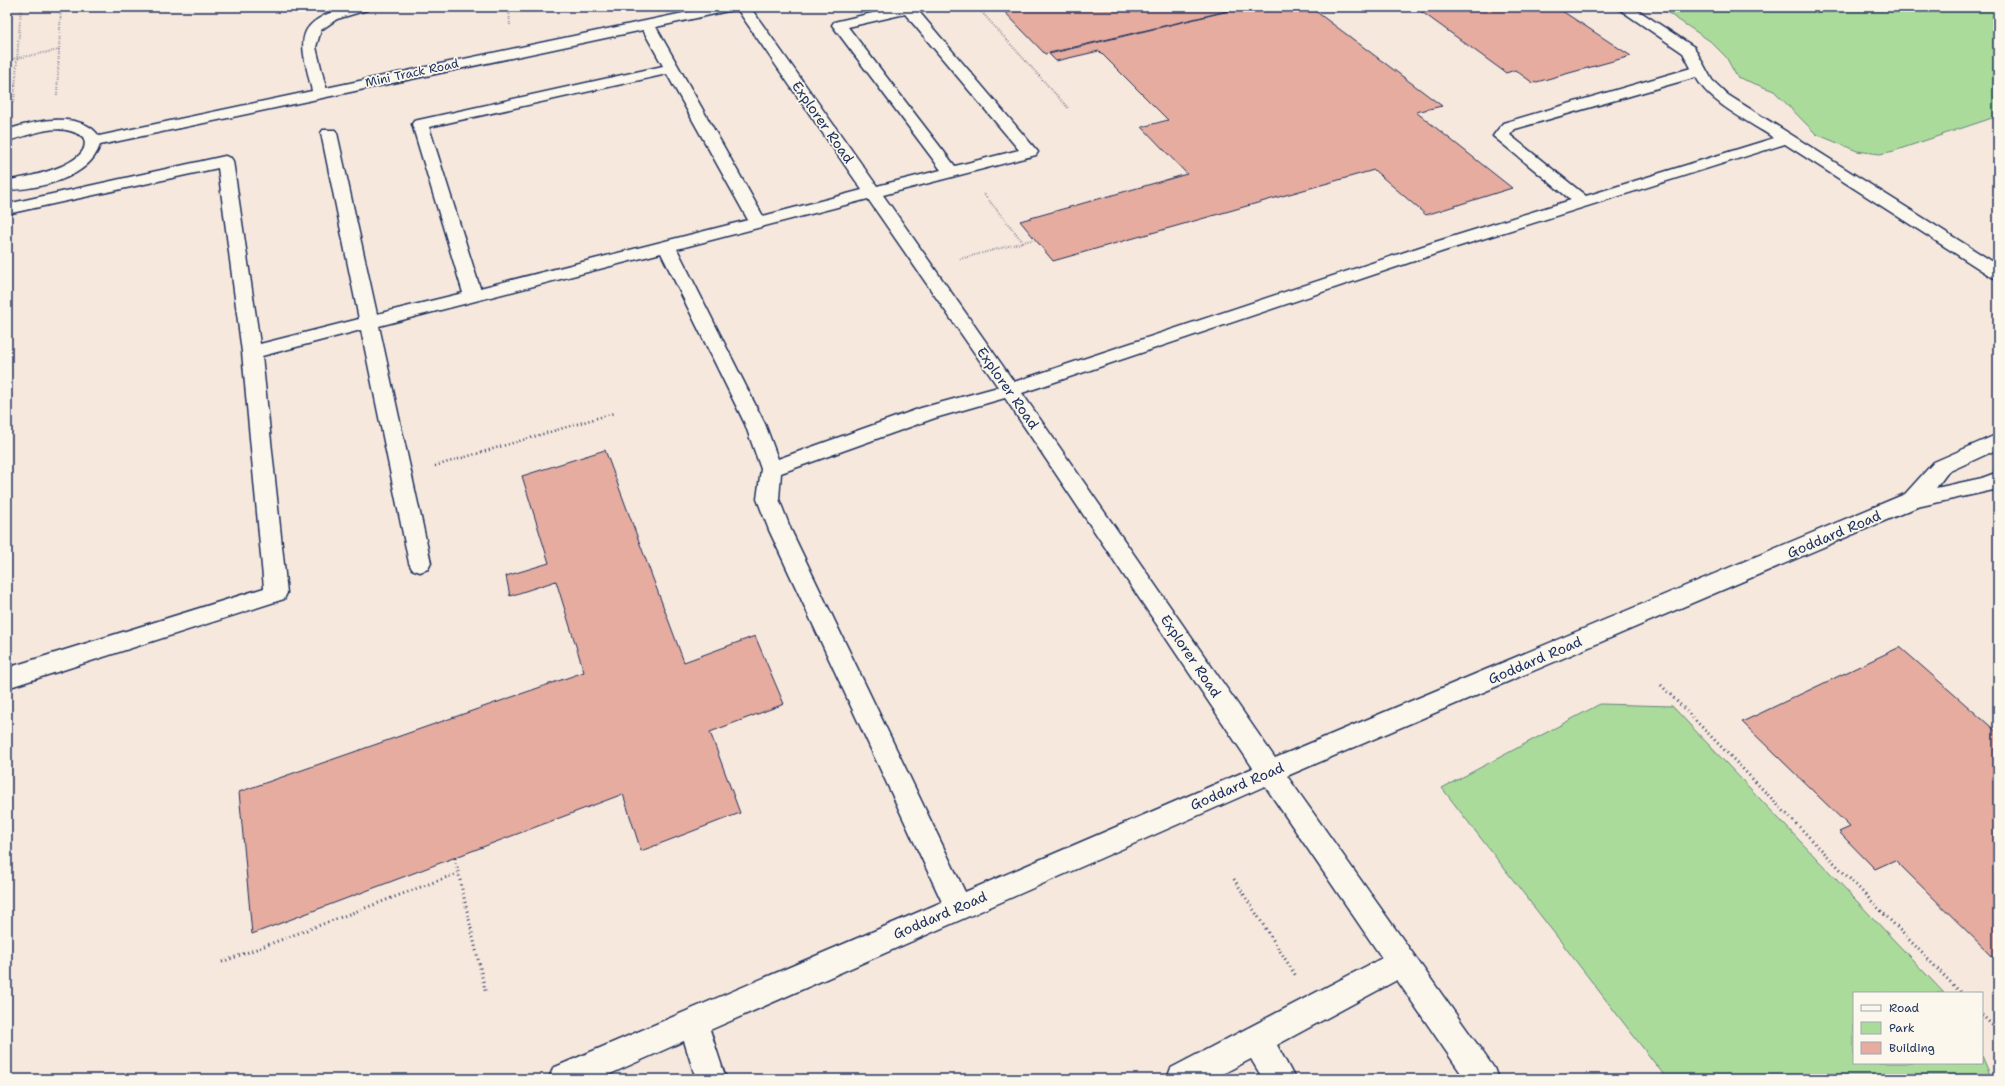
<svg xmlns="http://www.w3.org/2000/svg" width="2005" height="1086" font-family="'Shantell Sans',sans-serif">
<rect width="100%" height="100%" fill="#f7e8dd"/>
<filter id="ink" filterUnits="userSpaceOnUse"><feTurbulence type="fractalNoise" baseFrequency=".025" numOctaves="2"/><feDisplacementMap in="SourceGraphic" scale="8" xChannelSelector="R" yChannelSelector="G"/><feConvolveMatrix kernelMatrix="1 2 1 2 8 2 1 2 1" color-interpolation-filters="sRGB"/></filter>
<g filter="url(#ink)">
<path fill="#abdb9b" stroke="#63857c" d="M1659 7H1998V116L1894 151 1880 154 1857 151 1816 134 1774 91 1737 77 1726 57 1710 41Z
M1600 704 1672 706 1944 993H1854V1063H1982V1056L1992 1079H1667L1442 788Z"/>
<path fill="#e5ac9f" stroke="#1b2f5e" d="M1000 7H1244L1045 54Z
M1245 7H1310L1442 106 1416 112 1512 188 1426 215 1374 170 1053 261 1020 221 1187 174 1142 127 1168 120 1099 51 1056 61 1049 54Z
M1415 7H1556L1631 56 1533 83 1515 70 1506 73Z
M605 450 684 662 755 636 784 704 710 732 740 813 641 851 623 794 252 934 239 792 584 672 556 581 510 596 506 576 549 563 522 476Z
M1900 647 1998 733V962L1895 860 1875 869 1839 832 1850 827 1742 722Z"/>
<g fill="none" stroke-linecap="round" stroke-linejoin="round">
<g stroke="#1b2f5e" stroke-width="3">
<path id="minor" d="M347 7H369L367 10 337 19 321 30 316 47 326 88 712 7H750L877 186 941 170 832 25 834 22 898 7H915L1038 152 1036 155 883 195 1014 382 1432 243 1571 200 1493 136 1503 123 1691 68 1683 53 1616 7H1633L1694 47 1712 80 1728 95 1998 265V279L1992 277 1785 144 1444 251 1022 393 1275 758 1905 494 1934 462 1998 434V449L1948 472 1936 488 1982 478 1998 472V489L1917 507 1287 776 1494 1068 1498 1079H1465L1397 980 1277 1045 1295 1079H1263L1251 1059 1213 1079H1167L1171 1068 1382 958 1265 786 710 1030 726 1079H696L684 1041 599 1079H549L553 1068 942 902 769 530 757 499 761 469 745 424 661 253 379 326 431 563 428 569 420 572 412 569 409 563 361 330 262 356 287 593 284 599 7 688V668L264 588 242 352 218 168 7 214V204L225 156 231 158 233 161 260 344 359 319 321 133 323 130H335L337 133 377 314 463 293 412 124 414 121 663 66 643 30 100 145C89 179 38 189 7 190V180C23 179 97 164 83 137 59 120 32 135 7 141V130L10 129C34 121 81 110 99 136L312 91C301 42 290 24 347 7ZM737 9 862 190 763 216 656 27ZM905 14 1019 150 955 166 848 27ZM667 74 748 220 480 288 429 127ZM1696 77C1709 103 1750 122 1774 138L1586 196 1510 135 1515 129ZM868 199 998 387 921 408 778 459 765 424 677 249ZM1005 398 1253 768 965 892 791 530 779 499 781 473 935 418Z"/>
</g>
<path stroke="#1b2f5e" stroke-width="2" stroke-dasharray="0.5 2" stroke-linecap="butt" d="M509 7 510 26
M977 7 1068 108
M21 9 33 7
M7 60 59 50
M7 87 15 86
M57 95 61 7
M14 102 21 7
M983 193 1023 242
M960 259 1035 239"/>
<path stroke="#1b2f5e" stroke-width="2.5" stroke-dasharray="1 3" stroke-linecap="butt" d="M435 466 614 413"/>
<path stroke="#1b2f5e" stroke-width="3" stroke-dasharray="1 3.5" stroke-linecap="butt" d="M1661 685 1961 993
M455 858 486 994
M1234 879 1296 976
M222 962 458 873
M1982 1015 1998 1031"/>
<use href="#minor" fill="#fbf7ec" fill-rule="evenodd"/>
</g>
</g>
<g text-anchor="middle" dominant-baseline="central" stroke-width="3.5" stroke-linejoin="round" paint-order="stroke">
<g font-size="12" fill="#1b2f5e" stroke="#fbf7ec">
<text transform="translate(412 73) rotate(-12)">Mini Track Road</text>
</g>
<g font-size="14" fill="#1b2f5e" stroke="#fbf7ec">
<text transform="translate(823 122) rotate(55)">Explorer Road</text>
<text transform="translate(1008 388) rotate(55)">Explorer Road</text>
<text transform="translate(1834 534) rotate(-23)">Goddard Road</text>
<text transform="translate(1191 656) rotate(56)">Explorer Road</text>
<text transform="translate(1535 660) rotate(-23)">Goddard Road</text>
<text transform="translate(1237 786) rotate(-23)">Goddard Road</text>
<text transform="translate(940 915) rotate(-23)">Goddard Road</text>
</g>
</g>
<rect width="2005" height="1086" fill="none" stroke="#fbf7ec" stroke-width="24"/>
<rect x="12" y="12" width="1981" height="1062" fill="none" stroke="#1b2f5e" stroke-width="1.5" filter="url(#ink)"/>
<rect x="1853" y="992" width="130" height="72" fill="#fbf7ec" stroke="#a1a7b3"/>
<rect x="1861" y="1005" width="20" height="6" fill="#fbf7ec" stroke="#a1a7b3"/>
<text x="1889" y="1012" font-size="12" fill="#1b2f5e">Road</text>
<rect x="1861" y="1022" width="20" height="12" fill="#abdb9b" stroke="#a1a7b3"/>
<text x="1889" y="1032" font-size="12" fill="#1b2f5e">Park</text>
<rect x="1861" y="1042" width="20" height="12" fill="#e5ac9f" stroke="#a1a7b3"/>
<text x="1889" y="1052" font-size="12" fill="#1b2f5e">Building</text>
</svg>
